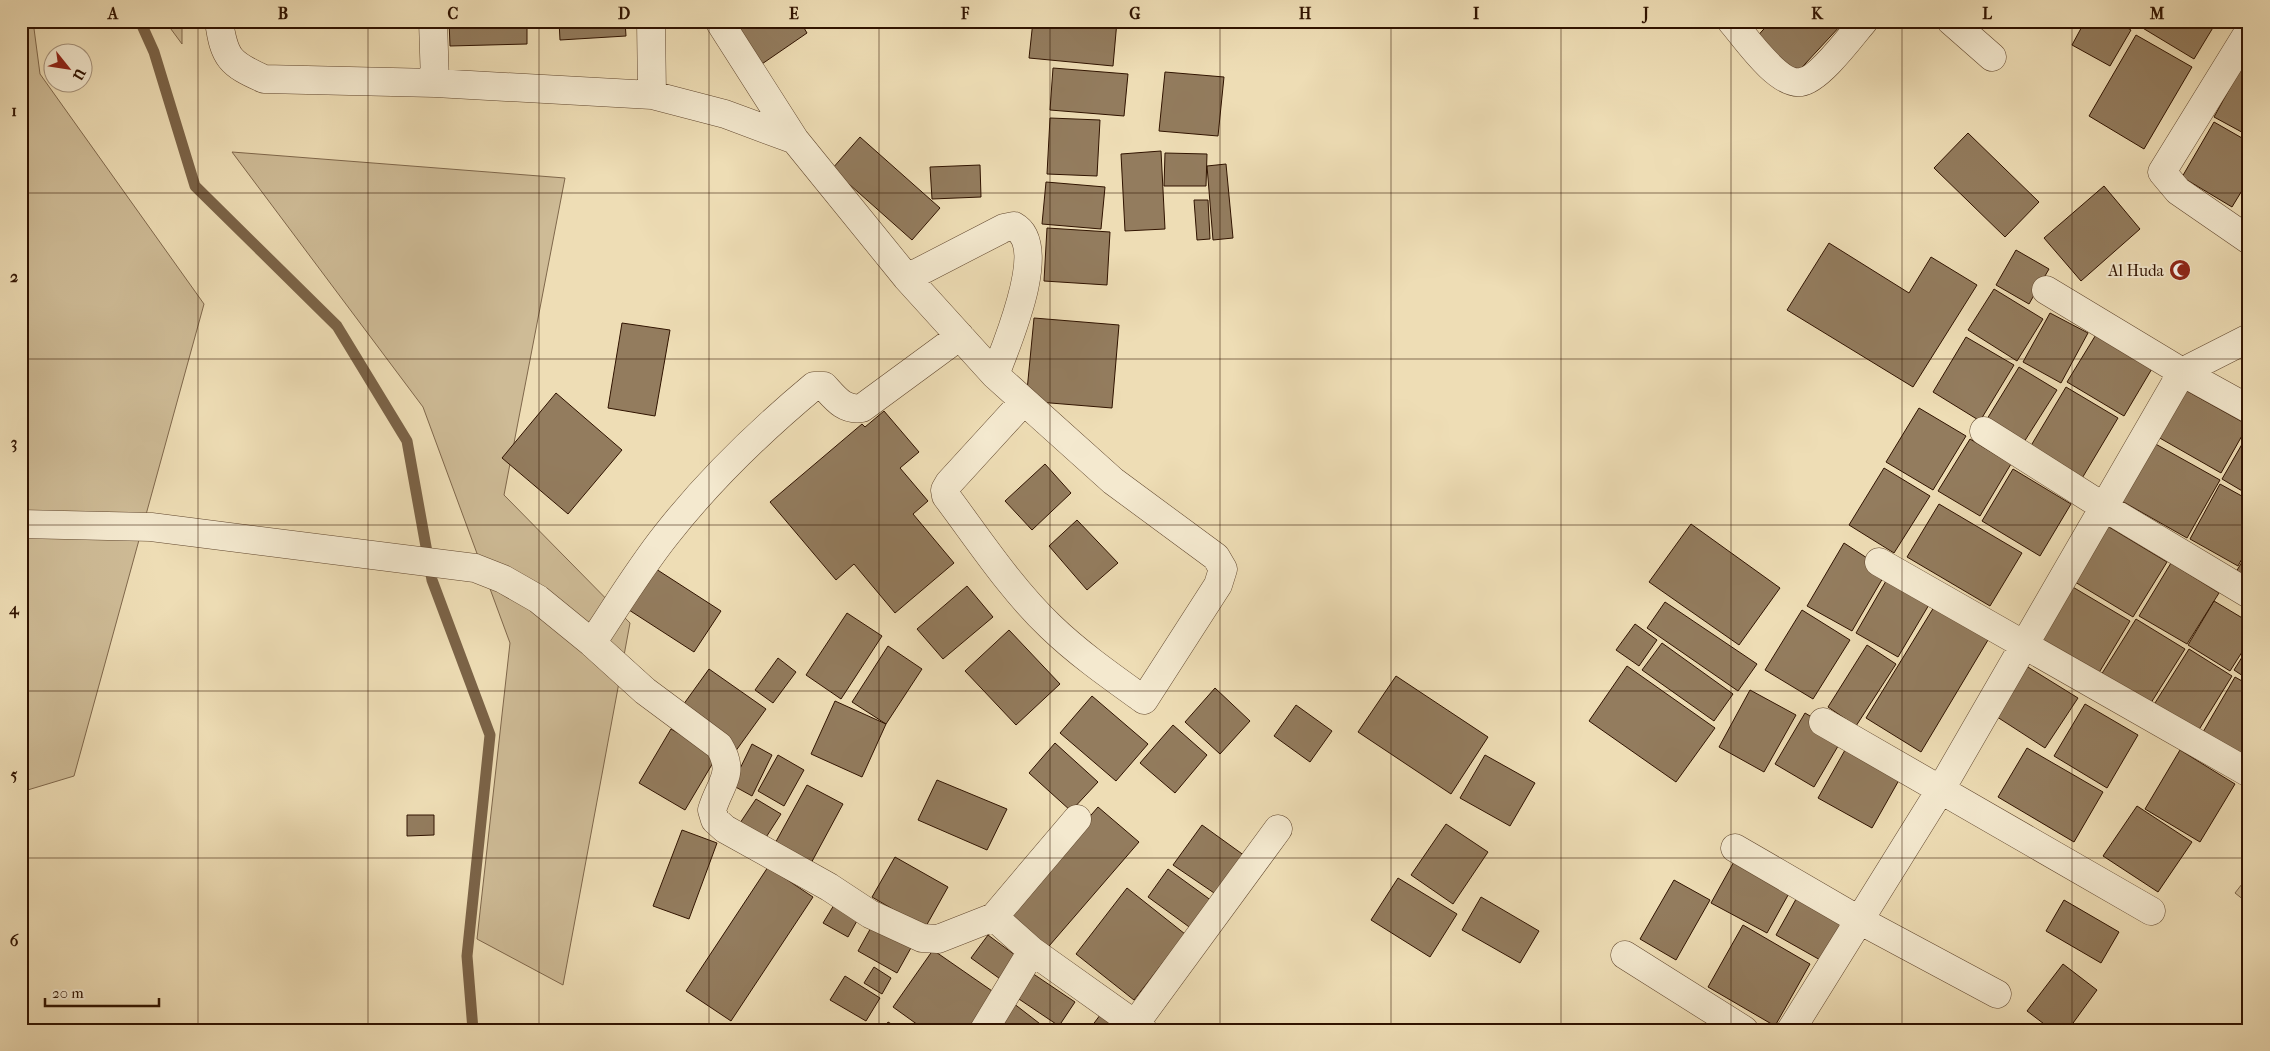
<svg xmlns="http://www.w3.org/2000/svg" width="2270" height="1051" font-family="'IM FELL French Canon',serif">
<rect width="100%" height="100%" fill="#eeddb5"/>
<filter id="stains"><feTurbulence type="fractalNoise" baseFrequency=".004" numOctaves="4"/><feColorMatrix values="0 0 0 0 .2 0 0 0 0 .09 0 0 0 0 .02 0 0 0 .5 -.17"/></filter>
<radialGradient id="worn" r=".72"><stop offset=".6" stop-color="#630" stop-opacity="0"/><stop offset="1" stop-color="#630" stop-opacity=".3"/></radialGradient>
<path fill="#cebb96" stroke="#7f674b" d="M21 21H33L40 74 204 304 74 776 21 792Z
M165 21H182V44Z
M232 152 565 178 504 495 630 623 563 985 477 939 510 643 423 407Z
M2249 875V904L2235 893Z"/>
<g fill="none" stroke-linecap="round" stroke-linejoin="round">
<path stroke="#7b6347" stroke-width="11" d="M140 21 154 52 195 186 337 326 407 441 432 580 490 735 467 956 473 1030"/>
</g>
<path fill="#937c5e" stroke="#301300" d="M449 21H527V44L450 46Z
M559 21H625L626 36 560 40Z
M746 21H800L807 33 759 66 734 29Z
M1033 21H1117L1113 66 1029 58Z
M1771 21H1840L1842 24 1793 77 1754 40Z
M2085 21H2115L2131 30 2110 66 2072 45Z
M2138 21H2217L2194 59 2136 24Z
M2136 35 2192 67 2144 149 2089 116Z
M2242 66 2249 70V136L2214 117Z
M1053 68 1128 74 1124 116 1050 110Z
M1165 72 1224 77 1218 136 1159 131Z
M1050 118 1100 120 1097 176 1047 174Z
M2214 122 2249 142V179L2232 207 2182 177Z
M1968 133 2039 202 2005 237 1934 168Z
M860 137 940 208 912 240 832 169Z
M1161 151 1165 229 1125 231 1121 154Z
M1165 153 1207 154 1206 186H1164Z
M1226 164 1233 238 1213 240 1207 166Z
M980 165 981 197 932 199 930 167Z
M1046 182 1105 187 1101 229 1042 224Z
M2104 186 2140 229 2081 281 2044 238Z
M1194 200H1208L1210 239 1197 240Z
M1047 228 1110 232 1107 285 1044 281Z
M1829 243 1909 293 1931 257 1977 285 1913 387 1787 310Z
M2016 250 2049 269 2029 304 1996 285Z
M1994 289 2043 319 2017 361 1968 330Z
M2050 313 2088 333 2061 383 2023 362Z
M1034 318 1119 325 1112 408 1026 401Z
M622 323 670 330 655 416 608 408Z
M2097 333 2153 367 2124 416 2067 382Z
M1966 337 2014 365 1980 421 1933 392Z
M2019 367 2057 390 2024 442 1987 419Z
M2178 386 2248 425 2221 473 2151 433Z
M2066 387 2118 418 2081 480 2029 449Z
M556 393 622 450 568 514 502 458Z
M1919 408 1966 436 1933 490 1886 462Z
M884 411 919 452 900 468 928 501 913 514 954 563 895 613 854 564 836 580 770 502 862 424 865 427Z
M2249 432V495L2222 479Z
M1970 439 2011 464 1980 516 1938 491Z
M2152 442 2220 480 2187 538 2120 500Z
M1045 464 1071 493 1032 530 1005 501Z
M1884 468 1930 496 1894 553 1849 525Z
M2013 469 2071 504 2040 556 1982 521Z
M2220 484 2249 500V546L2238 566 2190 539Z
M1939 504 2022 553 1990 606 1907 557Z
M1077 520 1118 563 1087 590 1049 546Z
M1691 524 1780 588 1739 645 1649 582Z
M2104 524 2167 562 2133 617 2070 579Z
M1844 543 1887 571 1852 631 1807 606Z
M2249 550V579L2236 572Z
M2171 563 2219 593 2187 644 2139 616Z
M656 569 721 611 694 652 629 610Z
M1890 574 1933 598 1898 657 1856 633Z
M2066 583 2130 621 2097 676 2033 636Z
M967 586 993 617 943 659 917 629Z
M2214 601 2249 622V641L2230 671 2188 645Z
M1665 602 1757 664 1738 691 1647 628Z
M1934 607 1988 640 1921 752 1866 718Z
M1802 610 1850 640 1813 699 1765 670Z
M847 613 882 636 841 699 806 675Z
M2136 619 2185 649 2149 706 2101 675Z
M1635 624 1657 640 1639 666 1616 650Z
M1009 630 1060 684 1016 725 965 671Z
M1662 643 1733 694 1714 721 1642 670Z
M1867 645 1896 664 1856 726 1828 707Z
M888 646 922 669 886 724 852 702Z
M2249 646V680L2234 670Z
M2189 649 2232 676 2192 741 2148 714Z
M778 658 796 672 773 703 755 690Z
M2023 664 2078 698 2045 748 1991 713Z
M1627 666 1715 728 1676 782 1589 721Z
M709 669 766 709 735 752 678 712Z
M1396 676 1488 737 1451 794 1358 732Z
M2235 677 2249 685V759L2203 732Z
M1215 688 1250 721 1220 754 1185 722Z
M1750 690 1796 715 1764 772 1719 747Z
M1092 696 1148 744 1116 781 1060 733Z
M835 701 886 724 862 777 811 754Z
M2085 704 2138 735 2107 788 2054 756Z
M1296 705 1332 731 1310 762 1274 736Z
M1805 713 1844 736 1814 787 1775 764Z
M1173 725 1207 755 1175 793 1140 763Z
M671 729 717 756 685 810 639 783Z
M1055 743 1098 782 1071 811 1029 773Z
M1849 743 1903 773 1872 828 1818 798Z
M752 744 772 755 752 796 732 785Z
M2027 748 2103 792 2074 842 1998 797Z
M2180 750 2235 784 2200 842 2145 809Z
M778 755 804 770 784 806 758 791Z
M1485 755 1535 783 1510 826 1460 798Z
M937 780 1007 809 987 850 918 820Z
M807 785 843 804 809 867 773 847Z
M756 799 781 814 763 842 738 826Z
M2137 806 2192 842 2158 892 2103 856Z
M1098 807 1139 842 1043 953 1002 918Z
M407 815H434V835L407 836Z
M1446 824 1488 852 1453 904 1411 875Z
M1202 825 1245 856 1217 895 1173 865Z
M682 830 717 843 689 919 653 906Z
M895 857 948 887 925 928 872 897Z
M1736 858 1792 888 1767 933 1711 903Z
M768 867 813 897 731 1021 686 991Z
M1168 869 1212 901 1192 929 1148 897Z
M1398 878 1457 914 1430 957 1371 920Z
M1674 880 1710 900 1676 960 1640 939Z
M1127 888 1185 934 1134 1000 1076 954Z
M1800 892 1846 919 1822 961 1776 935Z
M1481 897 1539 931 1520 963 1462 930Z
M2064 900 2119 932 2101 963 2046 931Z
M834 905 858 919 848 937 823 923Z
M873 924 912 946 897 973 858 951Z
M1743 925 1810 964 1775 1026 1708 987Z
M988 935 1019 958 1003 981 971 958Z
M933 950 995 993 969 1030H925L893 1007Z
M2063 964 2097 990 2068 1030H2052L2027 1011Z
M874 967 891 978 882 994 864 983Z
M1026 969 1075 1002 1059 1026 1010 993Z
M845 976 880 998 866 1021 830 1000Z
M1013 1003 1048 1030H995Z
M1106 1007 1137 1030H1089Z
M888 1022 902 1030H883Z"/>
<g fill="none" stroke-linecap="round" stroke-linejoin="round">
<g stroke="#60462d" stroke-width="29">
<path id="minor" d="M219 21C224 58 230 64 264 79L435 83 652 95 725 114 795 140 907 278 995 375 1113 481 1216 557 1223 569 1218 585 1144 700C1112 677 1079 654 1051 627 1011 589 979 540 946 496L945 490 949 483 1024 401
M433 21 435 83
M651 21 652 95
M719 21 795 140
M1731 21C1745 37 1778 86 1801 82 1819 80 1852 35 1864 21
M1951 21 1992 57
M2249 31 2162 172 2178 191 2249 240
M907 278 1004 228 1014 226C1050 246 1006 345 995 375
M2046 290 2182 372 2249 409
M1984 431 2104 507 2249 594
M21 524 151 527 475 568 503 579 538 599 592 643 645 691 719 746C736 774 720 783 712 810L715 820 725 829 829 887 870 914 922 938 938 939 994 917 1032 951 1143 1030
M1879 562 2249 773
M592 643C616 607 639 569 666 535 709 480 760 431 814 386H824C835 398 844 411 862 408L960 336
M1823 722 2151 911
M1735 848 1859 920 1997 994
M994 917 1077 819
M1625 955 1744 1030
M1135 1024 1278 829
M984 1030 1032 951
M1791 1030 1941 789 2182 372 2249 338"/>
</g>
<use href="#minor" stroke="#f4e9cf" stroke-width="28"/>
</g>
<path fill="none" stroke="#301300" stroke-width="1" stroke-opacity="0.55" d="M198 21V1030M368 21V1030M539 21V1030M709 21V1030M879 21V1030M1050 21V1030M1220 21V1030M1391 21V1030M1561 21V1030M1731 21V1030M1902 21V1030M2072 21V1030M21 193H2249M21 359H2249M21 525H2249M21 691H2249M21 858H2249"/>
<defs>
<g id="mosque-disc" transform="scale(1.125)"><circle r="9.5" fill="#8f2418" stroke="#f4e9cf"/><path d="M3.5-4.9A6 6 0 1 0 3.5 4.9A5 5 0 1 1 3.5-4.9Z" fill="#fff"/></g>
</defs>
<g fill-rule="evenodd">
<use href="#mosque-disc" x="2180" y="270"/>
</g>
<g text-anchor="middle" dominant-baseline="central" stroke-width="4" stroke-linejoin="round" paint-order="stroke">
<g font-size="16" fill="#301300" stroke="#f4e9cf" text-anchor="end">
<text x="2164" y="270">Al Huda</text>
</g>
</g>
<rect width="2270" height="1051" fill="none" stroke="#eeddb5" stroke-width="55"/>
<g transform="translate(68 68) rotate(120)"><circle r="24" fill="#f4e9cf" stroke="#a6937c"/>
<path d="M0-4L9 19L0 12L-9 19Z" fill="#8f2418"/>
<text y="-8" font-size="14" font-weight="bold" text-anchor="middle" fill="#301300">U</text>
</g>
<path d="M45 998v8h114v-8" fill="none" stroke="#301300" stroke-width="2.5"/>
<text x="52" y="998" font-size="15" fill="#301300" stroke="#f4e9cf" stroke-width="4" paint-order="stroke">20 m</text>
<rect x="28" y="28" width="2214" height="996" fill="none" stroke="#301300" stroke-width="2"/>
<g font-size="16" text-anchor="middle" font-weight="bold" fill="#301300">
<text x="113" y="19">A</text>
<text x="283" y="19">B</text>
<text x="453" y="19">C</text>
<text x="624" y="19">D</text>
<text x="794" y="19">E</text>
<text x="965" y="19">F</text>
<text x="1135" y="19">G</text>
<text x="1305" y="19">H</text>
<text x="1476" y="19">I</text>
<text x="1646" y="19">J</text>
<text x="1817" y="19">K</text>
<text x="1987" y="19">L</text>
<text x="2157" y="19">M</text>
<text x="14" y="116">1</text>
<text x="14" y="282">2</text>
<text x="14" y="448">3</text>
<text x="14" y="614">4</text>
<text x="14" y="780">5</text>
<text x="14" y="946">6</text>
</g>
<rect width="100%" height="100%" filter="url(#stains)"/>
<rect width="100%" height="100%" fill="url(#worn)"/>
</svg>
